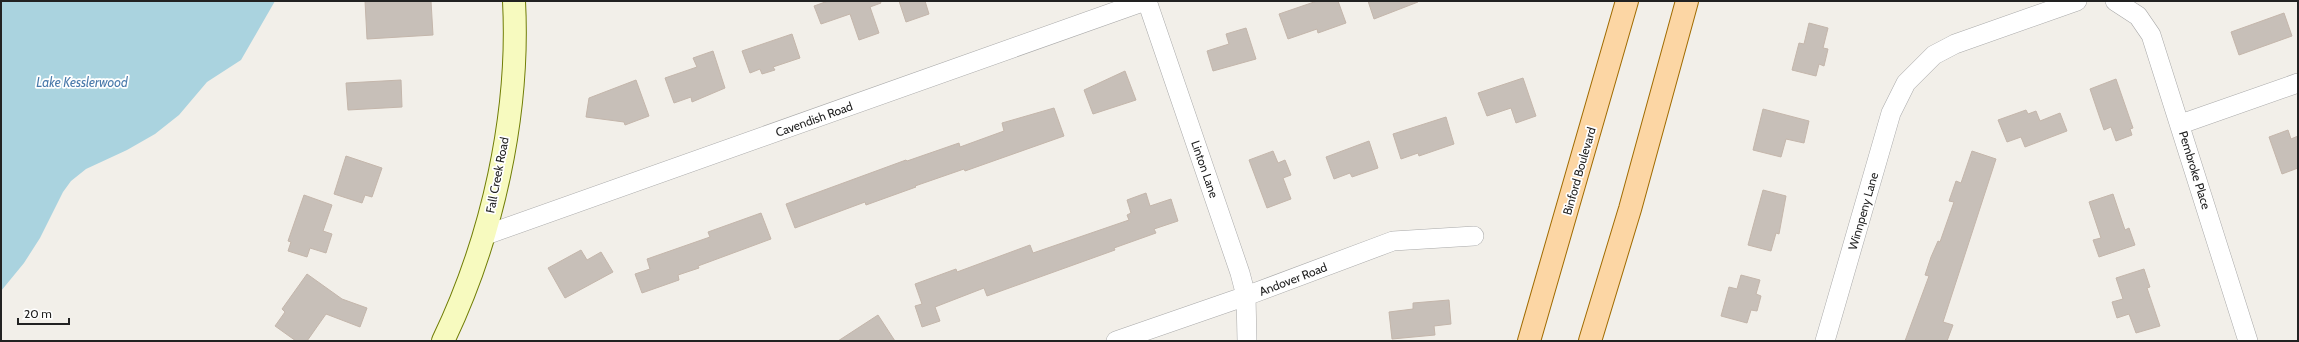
<svg xmlns="http://www.w3.org/2000/svg" width="2299" height="342" font-family="Cabin,sans-serif">
<rect width="100%" height="100%" fill="#f2efe9"/>
<path fill="#aad3df" d="M1 1H275L241 60 207 82 179 115 155 134 127 150 86 169 71 181 63 192 40 238 24 263 1 291Z"/>
<path fill="#c7bfb8" stroke="#c4b6ab" d="M365 1H431L433 35 367 39Z
M828 1H880L881 3 870 7 879 33 859 40 850 14 821 24 814 6Z
M899 1H925L929 14 906 22Z
M1317 1H1338L1346 23 1318 33 1317 29 1288 39 1279 14Z
M1368 1H1418V2L1374 19Z
M2284 13 2292 36 2239 55 2231 32Z
M1809 23 1828 28 1823 48 1828 49 1824 66 1819 64 1816 76 1792 70 1799 43 1804 44Z
M1246 28 1256 59 1213 71 1207 51 1229 44 1226 34Z
M792 34 800 58 773 67 775 70 762 74 760 69 750 73 742 51Z
M713 51 725 88 692 102 691 97 674 103 665 78 697 67 693 58Z
M1125 71 1136 100 1093 114 1084 90Z
M1523 78 1536 116 1516 123 1511 108 1487 116 1478 93Z
M2116 79 2133 128 2130 129 2132 135 2116 141 2111 127 2104 130 2090 89Z
M401 80 402 107 348 110 346 83Z
M636 80 649 116 625 125 624 122 586 117 589 98Z
M1054 108 1064 136 965 171 964 169 915 186 916 187 866 205 865 202 795 228 786 204 906 160 907 161 959 143 960 147 1004 131 1002 123Z
M1763 109 1809 121 1804 143 1786 139 1781 157 1753 150Z
M2026 110 2028 114 2036 111 2040 121 2060 113 2067 131 2025 147 2021 137 2007 142 1998 120Z
M1446 117 1454 144 1419 156 1418 153 1401 159 1393 134Z
M2288 130 2291 139 2298 136V168L2282 174 2269 137Z
M1369 141 1378 168 1352 177 1350 173 1334 179 1326 157Z
M1273 151 1278 163 1285 160 1291 175 1283 178 1291 199 1267 208 1249 160Z
M1972 151 1996 159 1943 322 1953 325 1947 341H1905L1929 276 1925 275 1931 257 1938 241 1940 242 1954 202 1949 201 1956 181 1961 183Z
M346 156 382 168 372 197 365 195 362 203 334 194Z
M1763 190 1786 196 1779 234 1776 233 1771 251 1748 245Z
M1146 193 1150 206 1171 199 1178 221 1154 229 1156 233 1114 248 1115 250 987 296 984 288 935 307 940 321 922 327 915 306 922 304 915 284 956 269 957 272 1030 245 1033 253 1129 220 1127 215 1131 213 1127 200Z
M2113 194 2125 230 2129 228 2135 245 2099 257 2093 240 2101 238 2089 202Z
M304 195 332 205 323 231 332 234 326 253 310 248 307 257 288 251 291 242 288 241Z
M761 213 771 239 698 266 699 268 678 275 679 280 642 293 635 274 650 269 647 259 710 237 708 232Z
M581 250 587 260 601 252 613 272 565 298 548 268Z
M2144 269 2150 287 2147 288 2160 326 2136 333 2129 314 2117 318 2112 302 2123 299 2116 278Z
M307 274 342 299 367 308 360 327 326 314 307 341H296L275 326 285 312 282 309Z
M1741 275 1760 280 1756 294 1761 296 1757 311 1751 310 1747 323 1721 316 1729 287 1737 289Z
M1449 300 1451 324 1434 326 1435 335 1392 339 1389 312 1413 309V303Z
M878 315 895 341H838Z"/>
<g fill="none" stroke-linecap="round" stroke-linejoin="round">
<g stroke="#a9a9a9" stroke-width="20">
<path id="minor" d="M1147 1 1240 273 1246 296 1247 341
M2115 1 2138 16 2151 35 2248 341
M2181 124 2298 83
M483 236 1145 1
M1116 341 1246 296 1393 241 1474 236
M1825 341 1891 113 1906 83 1934 55 1955 44 2077 1"/>
</g>
<g stroke="#707d05" stroke-width="24">
<path id="secondary" d="M443 341C492 239 520 115 514 1"/>
</g>
<g stroke="#a06b00" stroke-width="24">
<path id="primary" d="M1529 341 1627 1
M1590 341 1630 209 1687 1"/>
</g>
<use href="#minor" stroke="#fff" stroke-width="19"/>
<use href="#secondary" stroke="#f7fabf" stroke-width="22"/>
<use href="#primary" stroke="#fcd6a4" stroke-width="22"/>
</g>
<g text-anchor="middle" dominant-baseline="central" stroke-width="3.5" stroke-linejoin="round" paint-order="stroke">
<g font-size="12" fill="#222" stroke="#fff">
<text transform="translate(814 119) rotate(-20)">Cavendish Road</text>
<text transform="translate(1205 169) rotate(71)">Linton Lane</text>
<text transform="translate(2195 170) rotate(73)">Pembroke Place</text>
<text transform="translate(1579 171) rotate(-74)">Binford Boulevard</text>
<text transform="translate(497 175) rotate(-79)">Fall Creek Road</text>
<text transform="translate(1863 211) rotate(-74)">Winnpeny Lane</text>
<text transform="translate(1293 279) rotate(-21)">Andover Road</text>
</g>
<g font-size="13" font-style="italic" fill="#4a7aab" stroke="#fff">
<text x="82" y="82">Lake Kesslerwood</text>
</g>
</g>
<rect width="2299" height="342" fill="none" stroke="#222222" stroke-width="4"/>
<path d="M18 318v6h51v-6" fill="none" stroke="#222222" stroke-width="2"/>
<text x="24" y="318" font-size="12" fill="#222222" stroke="#ffffff" stroke-width="3" paint-order="stroke">20 m</text>
</svg>
